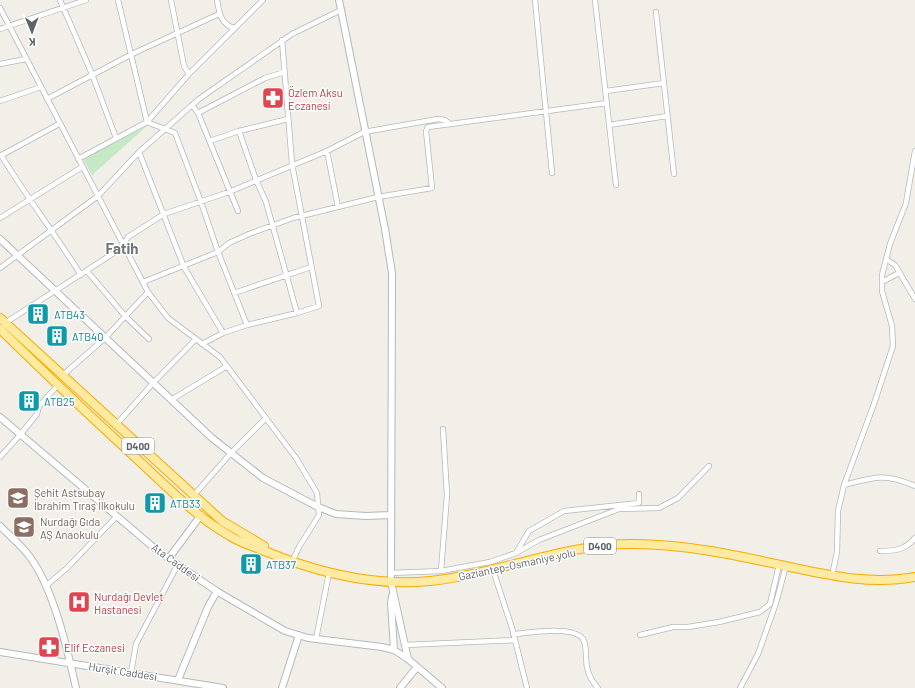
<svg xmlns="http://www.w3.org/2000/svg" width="915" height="688" font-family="Barlow,sans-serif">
<rect width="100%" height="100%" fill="#f1efe8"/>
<path fill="#c5e8c5" d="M147 126 92 175 83 159Z"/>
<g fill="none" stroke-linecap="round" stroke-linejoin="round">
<g stroke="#b5b8bc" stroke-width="6">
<path id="minor" d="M60 0 92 74 116 138
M118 0 147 122 175 133 201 202 218 252 247 325 297 313 319 306 292 164 282 40
M171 0 184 66 189 74
M217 0C219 12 221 26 235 28
M535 0 552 173
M595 0 616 185
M0 8 148 292 168 318 220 357 296 458 317 493 319 515 299 547 292 562
M656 12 674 174
M0 29 86 0
M0 64 26 59
M606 91 664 83
M47 99 132 54 219 14
M0 101 41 87
M192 105 198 113 238 211
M198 113 265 78 285 72
M288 119 239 131 256 180 266 202 297 313
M609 125 667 116
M210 141 239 131
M327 151 338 207
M139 152 184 267 223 333
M1 155C26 196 55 234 81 275
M0 156 59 124
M78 159 147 122 189 74 263 0
M0 218 82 167
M886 259 895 265 915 299
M0 268 98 196 139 152 199 99 292 34 341 10
M87 271 125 316 149 339
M143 282 218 252 229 243 249 234 293 218 378 197 432 188 426 131 428 127 607 103
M882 282 899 273
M234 293 311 267
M5 323 120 249 128 237 164 214 229 192 327 151 364 132 438 119 445 120 450 124
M202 344 223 333 247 325
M63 375 105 338 148 292
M171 400 227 366
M116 425 153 383 196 339
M443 429 447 495 441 571 490 562 516 553 539 540 619 509 659 508 678 498 709 466
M0 457 20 435 37 414 39 406 58 385
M844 485C875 477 884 473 915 486
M194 495 231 453 266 418
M880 551C895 551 905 550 915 538
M516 553 529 531 564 511 639 503V494
M493 570 512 628 527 688
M391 573 441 571
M832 576 837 552 838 511 844 485 874 404 893 346 892 326 882 291V275L890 244 906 203 915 151
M47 585 67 568 117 516
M513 634C529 633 573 625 583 639 586 644 586 651 586 657 586 669 589 679 598 688
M640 635 673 627H688L719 622 760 612 770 604 779 565
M316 639 329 573
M405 645 515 640
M131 673 136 644 178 564
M740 688 758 654 776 603 786 566"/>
</g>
<g stroke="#b5b8bc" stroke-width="8">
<path id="tertiary" d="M339 0 385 229 392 273 391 582 408 659
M0 239 212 438 263 478 318 507 336 514 366 516 390 515
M0 417 159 552 218 592 285 631 308 638 382 647 394 650 408 659 442 688
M0 526C10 536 22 546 30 557 54 590 67 648 76 688
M169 558 201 515
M392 596 391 603 394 650
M0 652 223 688
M178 680 208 607 217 591
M282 688 299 635
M400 688 417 667"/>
</g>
<g stroke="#f9ab00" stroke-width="10">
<path id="trunk" d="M0 318 222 521 264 546
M0 329C45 373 90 416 136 458 166 486 195 516 230 536 239 542 252 546 262 550 315 572 372 587 430 581 498 574 567 543 634 544 686 544 739 556 790 567 832 576 872 585 915 577"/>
</g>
<use href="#minor" stroke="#fff" stroke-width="4.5"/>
<use href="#tertiary" stroke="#fff" stroke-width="6"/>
<use href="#trunk" stroke="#feeaa1" stroke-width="8"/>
</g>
<defs>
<g id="pharmacy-square" transform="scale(1.15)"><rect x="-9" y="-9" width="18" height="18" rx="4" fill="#e0444e" stroke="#fff"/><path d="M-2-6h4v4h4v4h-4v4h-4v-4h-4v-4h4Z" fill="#fff"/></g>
<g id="building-square" transform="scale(1.15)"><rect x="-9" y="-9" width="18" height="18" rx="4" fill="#0f9aa8" stroke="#fff"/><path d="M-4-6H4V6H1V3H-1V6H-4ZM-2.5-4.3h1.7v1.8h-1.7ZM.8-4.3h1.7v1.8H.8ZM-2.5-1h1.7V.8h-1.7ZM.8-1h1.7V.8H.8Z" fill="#fff"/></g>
<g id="school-square" transform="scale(1.15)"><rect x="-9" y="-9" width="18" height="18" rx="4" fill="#8d6e63" stroke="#fff"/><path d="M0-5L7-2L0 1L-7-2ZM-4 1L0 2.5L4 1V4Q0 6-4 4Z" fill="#fff"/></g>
<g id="hospital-square" transform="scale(1.15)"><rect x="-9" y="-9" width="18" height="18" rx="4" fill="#e0444e" stroke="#fff"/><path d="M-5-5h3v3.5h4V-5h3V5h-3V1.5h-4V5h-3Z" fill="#fff"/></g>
</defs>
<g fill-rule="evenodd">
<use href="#pharmacy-square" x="273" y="98"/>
<use href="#building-square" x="38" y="314"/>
<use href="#building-square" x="57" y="336"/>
<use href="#building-square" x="29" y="401"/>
<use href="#school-square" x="18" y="498"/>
<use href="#building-square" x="155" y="503"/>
<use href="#school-square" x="24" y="527"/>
<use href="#building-square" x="251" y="564"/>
<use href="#hospital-square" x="79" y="602"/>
<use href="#pharmacy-square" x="49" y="647"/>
</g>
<g text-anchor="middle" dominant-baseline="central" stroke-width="3" stroke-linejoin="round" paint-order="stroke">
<g fill="#fff" stroke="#8f9295" stroke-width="1">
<rect x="122" y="438" width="32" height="16" rx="3"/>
<rect x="584" y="538" width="32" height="16" rx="3"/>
</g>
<g font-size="10" font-weight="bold" fill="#5f6368">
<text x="138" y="446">D400</text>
<text x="600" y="546">D400</text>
</g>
<g font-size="11" fill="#be3a42" stroke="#fff" text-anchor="start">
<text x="288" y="92">Özlem Aksu<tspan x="288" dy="13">Eczanesi</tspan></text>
<text x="94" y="596">Nurdağı Devlet<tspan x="94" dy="13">Hastanesi</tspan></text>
<text x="64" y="647">Elif Eczanesi</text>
</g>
<g font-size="11" fill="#0d838f" stroke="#fff" text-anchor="start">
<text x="54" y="314">ATB43</text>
<text x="72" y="336">ATB40</text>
<text x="44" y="401">ATB25</text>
<text x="170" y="503">ATB33</text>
<text x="266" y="564">ATB37</text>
</g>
<g font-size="11" fill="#785e54" stroke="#fff" text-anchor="start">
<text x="34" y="492">Şehit Astsubay<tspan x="34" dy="13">İbrahim Tıraş İlkokulu</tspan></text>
<text x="40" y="521">Nurdağı Gıda<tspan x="40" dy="13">AŞ Anaokulu</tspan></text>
</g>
<g font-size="11" fill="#5f6368" stroke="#fff">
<text transform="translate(176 562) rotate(36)">Ata Caddesi</text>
<text transform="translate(517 564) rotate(-12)">Gaziantep-Osmaniye yolu</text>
<text transform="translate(123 671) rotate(9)">Hurşit Caddesi</text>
</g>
<g font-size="15" font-weight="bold" fill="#70757a" stroke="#fff">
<text x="122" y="248">Fatih</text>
</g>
</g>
<g transform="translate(32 32) rotate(179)" stroke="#ffffff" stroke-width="3" paint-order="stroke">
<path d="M0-3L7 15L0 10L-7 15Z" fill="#5f6368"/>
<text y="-6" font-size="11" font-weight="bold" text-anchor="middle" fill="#5f6368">K</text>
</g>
</svg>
